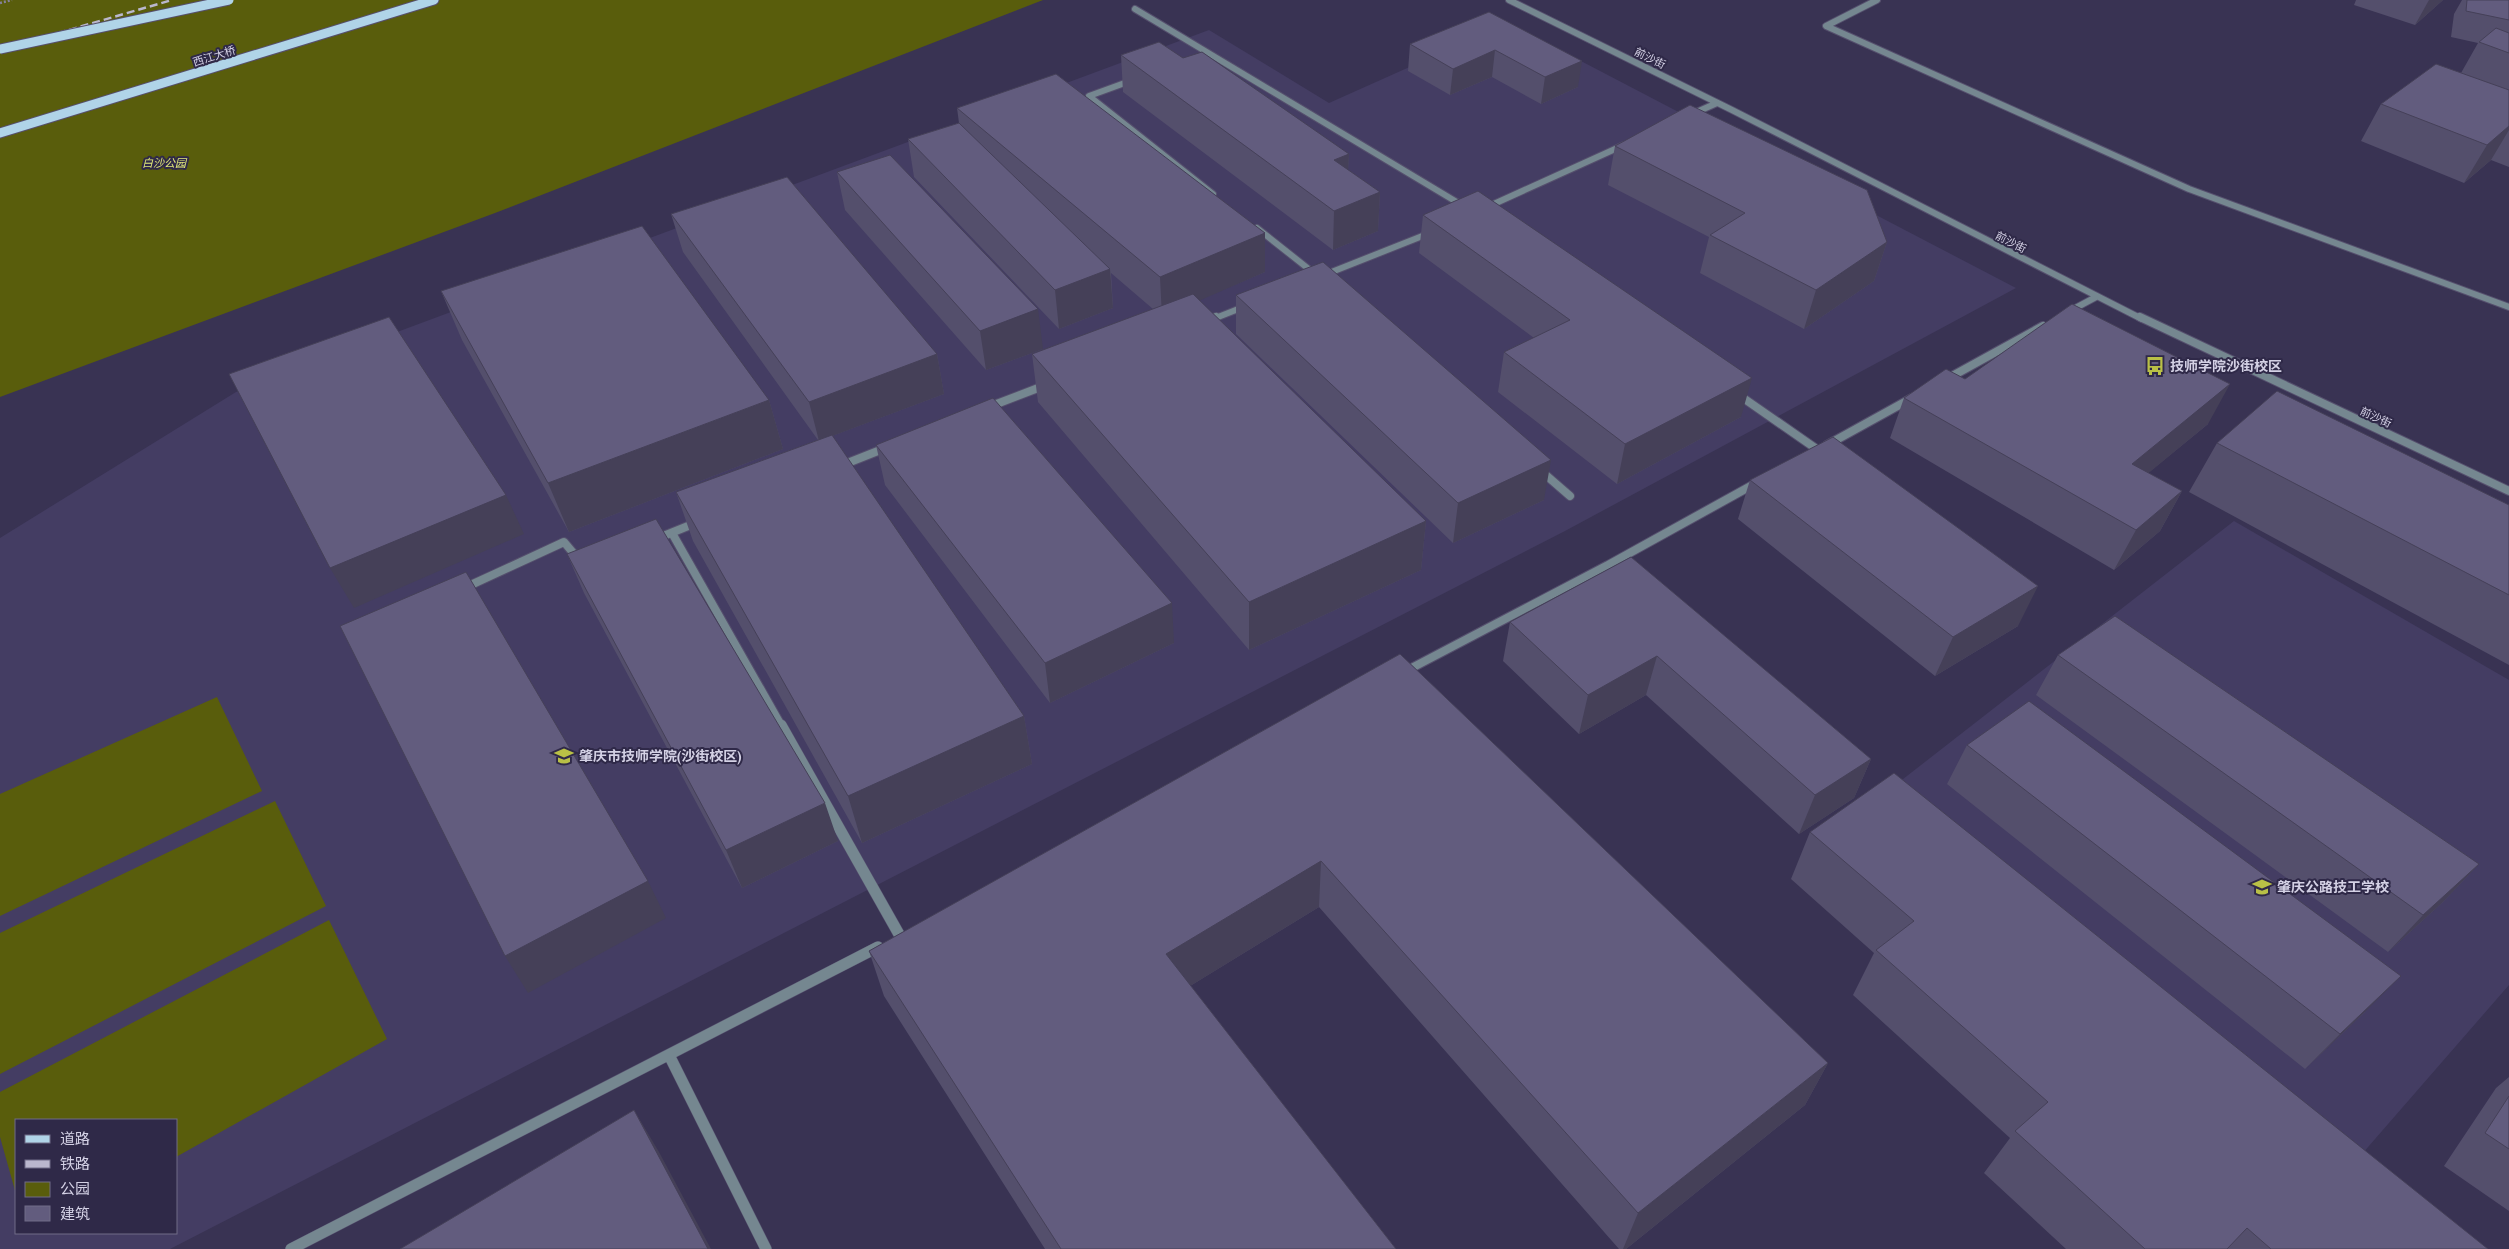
<svg xmlns="http://www.w3.org/2000/svg" width="2509" height="1249" font-family="Lora,'Noto Sans SC',serif">
<rect width="100%" height="100%" fill="#393353"/>
<path fill="#443d63" fill-rule="evenodd" d="M1508 23 2016 288 1565 531 170 1249H0V538L236 392 1209 30 1329 103ZM16 1120H176V1233H16Z
M2234 521 2509 680V985L2362 1154 1889 790Z"/>
<path fill="#595d0c" d="M0 0H1043L495 213 0 397Z
M217 697 262 791 0 916V794Z
M275 801 326 906 0 1074V933Z
M329 920 387 1039 176 1157V1120H16V1194L0 1137V1092Z"/>
<g fill="none" stroke-linecap="round" stroke-linejoin="round">
<g stroke="#554f6d" stroke-width="8">
<path id="minor-far2" d="M1509 0 1732 110 2142 319
M1877 0 1826 26 2189 189 2509 307
M1135 9 1465 207
M1133 80 1089 96 1213 194
M1690 115 1717 103
M1485 208 1624 145
M1257 228 1315 274
M1324 275 1430 233
M2068 312 2096 297
M1213 319 1246 306"/>
</g>
<g stroke="#554f6d" stroke-width="10">
<path id="minor-far1" d="M2140 317 2509 491
M1207 321 1216 317
M1945 380 2043 326
M1736 393 1818 450
M986 408 1046 385
M1827 445 1912 398
M840 466 888 447
M1540 470 1570 496
M672 533 782 727
M656 539 698 522
M462 589 564 542 580 561
M1404 672 1608 565 1758 482"/>
</g>
<g stroke="#554f6d" stroke-width="12">
<path id="minor" d="M781 725 900 936
M669 1055 766 1249
M291 1249 878 947"/>
</g>
<g stroke="#554f6d" stroke-width="11">
<path id="major" d="M0 133 434 0"/>
</g>
<path stroke="#86829c" stroke-width="2.5" stroke-dasharray="2 2" stroke-linecap="butt" d="M0 3 12 0"/>
<use href="#minor-far2" stroke="#758790" stroke-width="6"/>
<use href="#minor-far1" stroke="#758790" stroke-width="8"/>
<use href="#minor" stroke="#758790" stroke-width="11"/>
<use href="#major" stroke="#b0d4e8" stroke-width="9"/>
<path stroke="#bab7cd" stroke-width="2.5" stroke-dasharray="8 4" stroke-linecap="butt" d="M0 50 172 0"/>
<g stroke="#554f6d" stroke-width="11" stroke-linecap="butt">
<path id="major-bridge" d="M0 49 229 0"/>
</g>
<use href="#major-bridge" stroke="#b0d4e8" stroke-width="9"/>
</g>
<path fill="#544f6c" d="M2356 0H2443L2415 25 2354 5Z
M2462 0H2509V167L2491 160 2464 183 2361 141 2381 104 2461 73 2478 43 2451 37 2454 14Z
M1489 12 1578 87 1541 104 1492 77 1450 95 1408 71 1410 44Z
M1121 55 1183 58 1349 154 1348 170 1380 192 1378 231 1333 250 1123 92Z
M957 108 1265 233V272L1199 300 1426 521 1421 570 1249 650 1038 402 1032 354 1153 309 1111 273 1113 308 1059 329 914 177 908 139 959 123Z
M1615 146 1887 242 1874 281 1804 329 1700 273 1709 237 1608 185Z
M837 172 1043 349 986 370 845 210Z
M671 214 937 354 944 394 832 436 1024 716 1032 764 862 843 693 541 676 492 818 440 683 252Z
M1423 215 1741 417 1617 484 1498 392 1504 352 1534 338 1419 253Z
M441 291 769 400 783 449 569 532 462 340Z
M1236 295 1544 500 1453 543 1236 334Z
M1965 379 2208 424 2148 473 2182 491 2160 531 2114 570 1890 438 1904 398Z
M2217 443 2509 505V665L2189 492Z
M876 445 1174 643 1050 703 885 485Z
M1750 480 2018 626 1935 676 1738 519Z
M567 554 838 841 742 888 584 593Z
M1631 557 1871 759 1854 798 1799 834 1646 695 1579 734 1503 661 1510 622Z
M1400 654 1828 1063 1805 1105 1626 1249H1619L1319 907 1190 986 1396 1249H1045L884 996 869 951Z
M2058 655 2479 864 2443 902 2388 952 2036 695Z
M1967 745 2365 1012 2305 1069 1947 784Z
M1810 832 2488 1249H2066L1984 1173 2010 1138 1853 995 1874 953 1791 879Z
M2509 1077V1211L2444 1166 2496 1088Z"/>
<path fill="#454058" d="M2429 0H2443L2415 25Z
M1495 50 1492 77 1450 95 1453 69Z
M1582 61 1578 87 1541 104 1545 77Z
M2509 126V130L2491 160 2464 183 2487 145Z
M1349 154 1347 192 1334 160Z
M1380 192 1378 231 1333 250 1334 211Z
M1265 233V272L1162 317 1160 277Z
M1887 242 1874 281 1804 329 1816 290Z
M1110 269 1113 308 1059 329 1055 290Z
M1038 309 1043 349 986 370 980 331Z
M937 354 944 394 819 441 809 402Z
M1752 378 1741 417 1617 484 1625 444Z
M2230 384 2208 424 2111 504 2132 464Z
M769 400 783 449 569 532 548 483Z
M1551 460 1544 500 1453 543 1458 503Z
M2182 491 2160 531 2114 570 2136 530Z
M506 495 524 534 354 608 330 568Z
M1426 521 1421 570 1249 650V602Z
M2038 586 2018 626 1935 676 1953 637Z
M1172 603 1174 643 1050 703 1045 663Z
M1657 656 1646 695 1579 734 1588 695Z
M1024 716 1032 764 862 843 848 796Z
M1871 759 1854 798 1799 834 1815 795Z
M825 803 838 841 742 888 726 850Z
M1321 861 1319 907 1169 999 1166 954Z
M2479 864 2443 902 2388 952 2423 915Z
M648 881 666 918 528 993 505 956Z
M2401 976 2365 1012 2305 1069 2340 1034Z
M1828 1063 1805 1105 1626 1249H1623L1638 1213Z
M634 1110 659 1152 711 1249H708Z"/>
<path fill="#625c7e" stroke="#454058" d="M2467 0H2509V20L2466 11Z
M1489 12 1582 61 1545 77 1495 50 1453 69 1410 44Z
M2496 28 2509 33V53L2479 42Z
M1159 42 1183 58 1202 52 1349 154 1334 160 1380 192 1334 211 1121 55Z
M2436 64 2509 90V126L2487 145 2381 104Z
M1056 74 1265 233 1160 277 957 108Z
M1690 105 1867 190 1887 242 1816 290 1710 235 1745 213 1615 146Z
M959 123 1110 269 1055 290 908 139Z
M890 155 1038 309 980 331 837 172Z
M787 177 937 354 809 402 671 214Z
M1478 191 1752 378 1625 444 1504 352 1570 320 1423 215Z
M642 226 769 400 548 483 441 291Z
M1323 262 1551 460 1458 503 1236 295Z
M1193 294 1426 521 1249 602 1032 354Z
M2072 304 2230 384 2132 464 2182 491 2136 530 1904 398 1946 369 1965 379Z
M389 317 506 495 330 568 229 374Z
M2277 391 2509 505V595L2217 443Z
M993 398 1172 603 1045 663 876 445Z
M832 435 1024 716 848 796 676 492Z
M1833 437 2038 586 1953 637 1750 480Z
M656 519 825 803 726 850 567 554Z
M1631 557 1871 759 1815 795 1657 656 1588 695 1510 622Z
M466 572 648 881 505 956 340 626Z
M2115 616 2479 864 2423 915 2058 655Z
M1400 654 1828 1063 1638 1213 1321 861 1166 954 1396 1249H1061L869 951Z
M2029 701 2401 976 2340 1034 1967 745Z
M1894 773 2488 1249H2271L2247 1228 2227 1249H2145L2015 1131 2048 1102 1876 950 1914 921 1810 832Z
M2509 1096V1149L2485 1133Z
M634 1110 708 1249H400Z"/>
<defs>
<g id="bus-bare" transform="scale(1.5)"><path d="M-5-6H5V4H4V6H2V4H-2V6H-4V4H-5ZM-3.5-4V0h7V-4ZM-3.5 1.2v1.5H-2V1.2ZM2 1.2v1.5H3.5V1.2Z" fill="#b9c046" stroke="#2f2948" stroke-width="2.5" paint-order="stroke"/></g>
<g id="university-bare" transform="scale(1.5)"><path d="M0-5L7-2L0 1L-7-2ZM-4 1L0 2.5L4 1V4Q0 6-4 4Z" fill="#b9c046" stroke="#2f2948" stroke-width="2.5" paint-order="stroke"/></g>
<g id="school-bare" transform="scale(1.5)"><path d="M0-5L7-2L0 1L-7-2ZM-4 1L0 2.5L4 1V4Q0 6-4 4Z" fill="#b9c046" stroke="#2f2948" stroke-width="2.5" paint-order="stroke"/></g>
</defs>
<g fill-rule="evenodd">
<use href="#bus-bare" x="2155" y="366"/>
<use href="#university-bare" x="564" y="756"/>
<use href="#school-bare" x="2262" y="887"/>
</g>
<g text-anchor="middle" dominant-baseline="central" stroke-width="4" stroke-linejoin="round" paint-order="stroke">
<g font-size="11" fill="#d4d1e5" stroke="#2f2948">
<text transform="translate(214 56) rotate(-17)">西江大桥</text>
<text transform="translate(1650 58) rotate(26)">前沙街</text>
<text transform="translate(2011 242) rotate(27)">前沙街</text>
<text transform="translate(2376 417) rotate(25)">前沙街</text>
</g>
<g font-size="11" font-style="italic" fill="#e0e878" stroke="#2f2948">
<text x="164" y="163">白沙公园</text>
</g>
<g font-size="14" font-weight="bold" fill="#d4d1e5" stroke="#2f2948" text-anchor="start">
<text x="2170" y="366">技师学院沙街校区</text>
<text x="579" y="756">肇庆市技师学院(沙街校区)</text>
<text x="2277" y="887">肇庆公路技工学校</text>
</g>
</g>
<rect x="15" y="1119" width="162" height="115" fill="#2f2948" stroke="#716c87"/>
<rect x="25" y="1135" width="25" height="8" fill="#b0d4e8" stroke="#716c87"/>
<text x="60" y="1144" font-size="15" fill="#d4d1e5">道路</text>
<rect x="25" y="1160" width="25" height="8" fill="#bab7cd" stroke="#716c87"/>
<text x="60" y="1169" font-size="15" fill="#d4d1e5">铁路</text>
<rect x="25" y="1182" width="25" height="15" fill="#595d0c" stroke="#716c87"/>
<text x="60" y="1194" font-size="15" fill="#d4d1e5">公园</text>
<rect x="25" y="1206" width="25" height="15" fill="#625c7e" stroke="#716c87"/>
<text x="60" y="1219" font-size="15" fill="#d4d1e5">建筑</text>
</svg>
